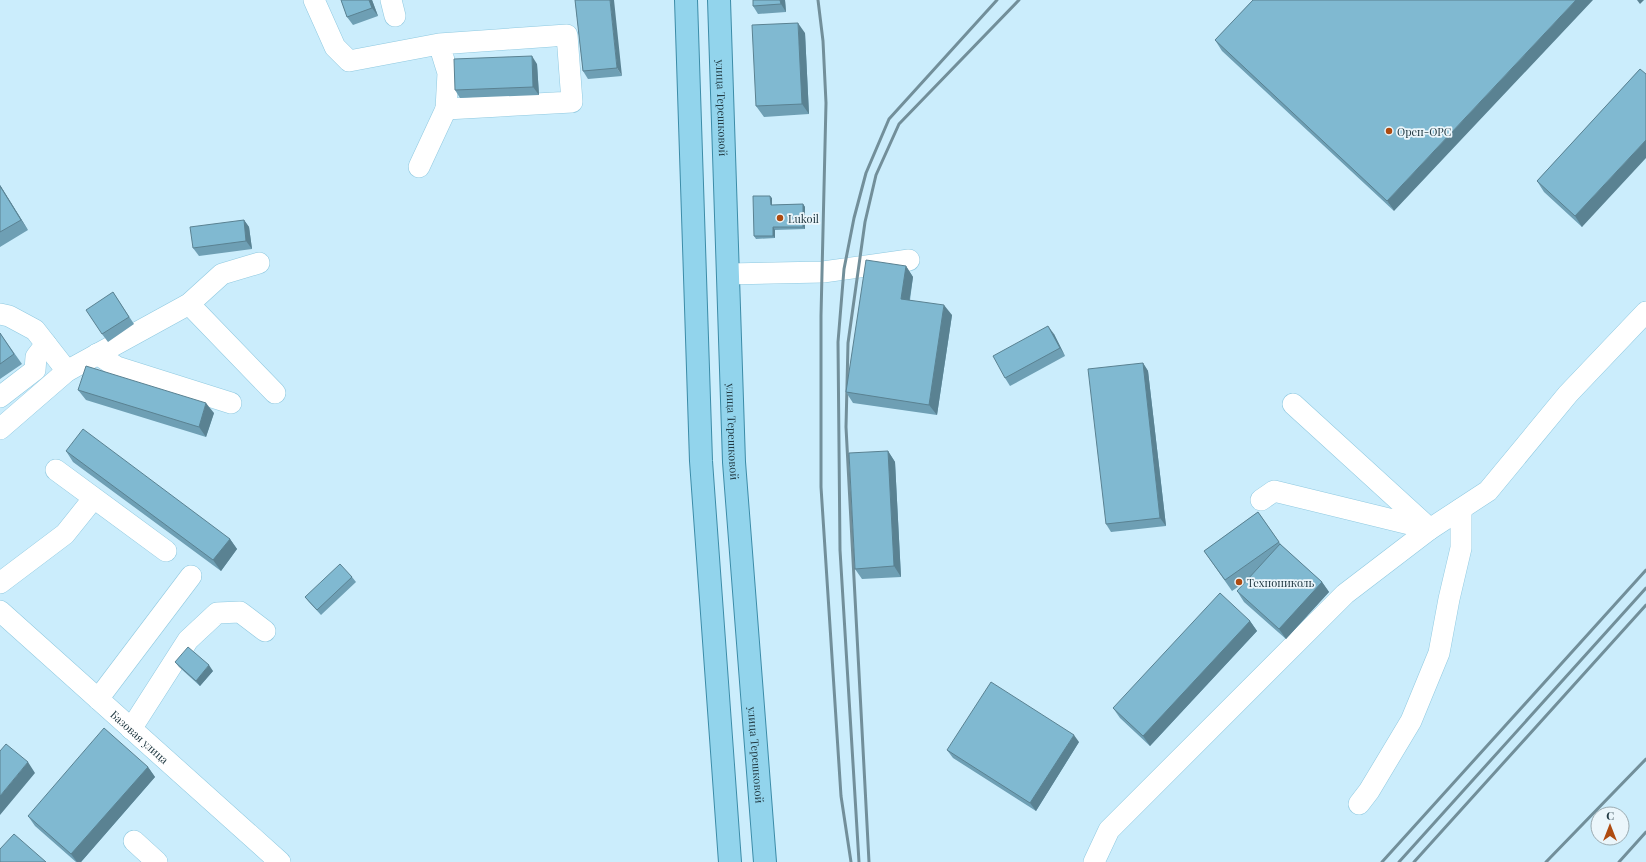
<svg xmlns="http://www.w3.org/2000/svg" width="1646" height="862" font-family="'Playfair Display',serif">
<rect width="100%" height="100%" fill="#cbedfc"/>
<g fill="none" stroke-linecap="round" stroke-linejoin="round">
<g stroke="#8fc9e0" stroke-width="22">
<g id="minor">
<path d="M314 0 335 47 349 61 439 44 567 35 572 102 446 109 448 73 439 44"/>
<path d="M391 0 395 16"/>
<path d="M419 167 446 109"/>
<path d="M728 274 823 272 909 260"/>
<path d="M189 304 275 393"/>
<path d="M0 314 9 316 35 330 67 371"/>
<path d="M97 354 117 367 231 403"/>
<path d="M0 397 35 370 36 357 46 344"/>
<path d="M0 429 67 371 189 304 222 274 259 263"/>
<path d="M56 470 166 551"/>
<path d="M1261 500 1274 491 1430 529 1293 404"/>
<path d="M0 583 65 534 93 499"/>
<path id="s1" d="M0 611 280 862"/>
<path d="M98 699 191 576"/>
<path d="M131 729 188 640 217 613 240 612 265 631"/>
<path d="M1359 804 1369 791 1411 721 1439 653 1449 599 1461 548V509"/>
<path d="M134 841 157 862"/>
<path d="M1094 862 1109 830 1345 594 1430 529 1488 491 1568 394 1646 312"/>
</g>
</g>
<g stroke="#3c8ca8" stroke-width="24">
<g id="major">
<path d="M686 0 701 461 730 862"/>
<path id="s2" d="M719 0 734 462 765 862"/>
</g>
</g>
<use href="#minor" stroke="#fff" stroke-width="21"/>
<use href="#major" stroke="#92d4ec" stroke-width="22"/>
<path stroke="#728f9a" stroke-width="3" d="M818 0 823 41 826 103 821 316V487L841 796 851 862
M859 862 840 550 838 342 844 269 854 218 866 173 889 119 997 0
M869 862 846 427 848 343 865 222 876 175 899 124 1019 0
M1382 862 1646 570
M1399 862 1646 588
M1414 862 1646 605
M1546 862 1646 759
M1619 862 1646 832"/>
</g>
<path fill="#6e9fb4" d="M341 0H372L378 16 353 25 347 17Z
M575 0 622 76 588 79 583 71Z
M753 0H785L786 12 758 14 753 6Z
M1253 0 1394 211 1222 51 1215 40Z
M805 33 809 114 764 117 756 106Z
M537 64 539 95 460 98 455 90Z
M1640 69 1582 227 1544 192 1537 181Z
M0 185 28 230 0 247Z
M772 198V205L803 204 805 207V229L775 230V238L756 239 754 236Z
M244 220 249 227 252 249 199 256 193 248Z
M906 266 913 277 910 300 952 315 937 415 853 403 846 392Z
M113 292 134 324 108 342 102 334Z
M0 333 22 364 0 379Z
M1054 334 1065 356 1010 386 1005 378Z
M1143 363 1148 371 1166 526 1111 532 1106 524Z
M78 390 214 413 206 437 86 400Z
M66 451 230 539 237 549 221 571 73 462Z
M888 451 895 462 901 577 862 579 855 569Z
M1258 512 1282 546 1322 582 1329 592 1286 639 1244 602 1237 591 1248 580 1232 591 1204 551Z
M352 577 356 582 321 615 309 602 305 597Z
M1250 621 1257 631 1150 746 1120 718 1113 708Z
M175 662 213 671 200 686 179 667Z
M1079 742 1036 811 953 758 947 750Z
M148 767 155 777 81 862H76L35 826 28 816Z"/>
<path fill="#5a8292" d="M369 0H372L378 16 372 8Z
M610 0H614L622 76 617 68Z
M780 0H785L786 12 781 4Z
M1576 0H1593L1394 211 1387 201Z
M1637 0H1644L1640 4Z
M798 23 805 33 809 114 802 104Z
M532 56 537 64 539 95 533 87Z
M1646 140V158L1582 227 1575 216Z
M0 185 28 230 21 220 0 186Z
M770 196 772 198V207L771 205Z
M803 204 805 207V229L803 227Z
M244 220 249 227 252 249 246 241Z
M773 227 775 230V238L773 236Z
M906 266 913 277 908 309 901 299Z
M944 305 952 315 937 415 929 405Z
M1048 326 1054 334 1065 356 1060 348Z
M1143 363 1148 371 1166 526 1160 518Z
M206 403 214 413 206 437 199 427Z
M888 451 895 462 901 577 894 566Z
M230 539 237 549 221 571 213 560Z
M1322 582 1329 592 1286 639 1279 629Z
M1250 621 1257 631 1150 746 1143 736Z
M209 665 213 671 200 686 196 681Z
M1074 735 1079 742 1036 811 1030 803Z
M28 762 35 773 0 815V796Z
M148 767 155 777 81 862H77L71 854Z"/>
<path fill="#80b9d1" stroke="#5a8292" d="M341 0H369L372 8 347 17Z
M575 0H610L617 68 583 71Z
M753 0H780L781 4 753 6Z
M1253 0H1576L1387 201 1215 40Z
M798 23 802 104 756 106 752 25Z
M532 56 533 87 455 90 454 59Z
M1640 69 1646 74V140L1575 216 1537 181Z
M0 186 21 220 0 232Z
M753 196H770L771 205 803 204V227H773V236H754Z
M244 220 246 241 193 248 190 227Z
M866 260 906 266 901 299 944 305 929 405 846 392Z
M113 292 129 317 102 334 86 310Z
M1048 326 1060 348 1005 378 993 356Z
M0 333 14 354 0 364Z
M1143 363 1160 518 1106 524 1088 369Z
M86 366 206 403 199 427 78 390Z
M83 429 230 539 213 560 66 451Z
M888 451 894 566 855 569 849 453Z
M1258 512 1279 542 1225 580 1204 551Z
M1280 544 1322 582 1279 629 1237 591Z
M340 564 352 577 317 610 305 597Z
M1220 593 1250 621 1143 736 1113 708Z
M188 647 209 665 196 681 175 662Z
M991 682 1074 735 1030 803 947 750Z
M104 728 148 767 71 854 28 816Z
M6 744 28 762 0 796V751Z
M14 834 46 862H0V849Z"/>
<g fill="#ae4b11" stroke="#ebf6fb" stroke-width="1.5">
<circle cx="1389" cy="131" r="4"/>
<circle cx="780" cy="218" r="4"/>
<circle cx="1239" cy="582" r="4"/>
</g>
<g text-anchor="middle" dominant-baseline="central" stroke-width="3.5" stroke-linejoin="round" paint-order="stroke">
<g font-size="11" fill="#223a43" stroke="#ebf6fb">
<text stroke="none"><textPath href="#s2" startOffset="108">улица Терешковой</textPath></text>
<text stroke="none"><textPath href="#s2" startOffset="432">улица Терешковой</textPath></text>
<text stroke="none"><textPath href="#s1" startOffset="188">Базовая улица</textPath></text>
<text stroke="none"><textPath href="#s2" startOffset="756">улица Терешковой</textPath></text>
</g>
<g font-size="11" fill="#223a43" stroke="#ebf6fb" text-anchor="start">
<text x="1397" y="131">Орен-ОРС</text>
<text x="788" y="218">Lukoil</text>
<text x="1247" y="582">Технониколь</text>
</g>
</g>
<g transform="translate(1610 826)"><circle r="19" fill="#ebf6fb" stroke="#9babb1"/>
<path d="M0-3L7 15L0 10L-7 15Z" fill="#ae4b11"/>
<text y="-6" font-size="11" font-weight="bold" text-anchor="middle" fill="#223a43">С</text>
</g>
</svg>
